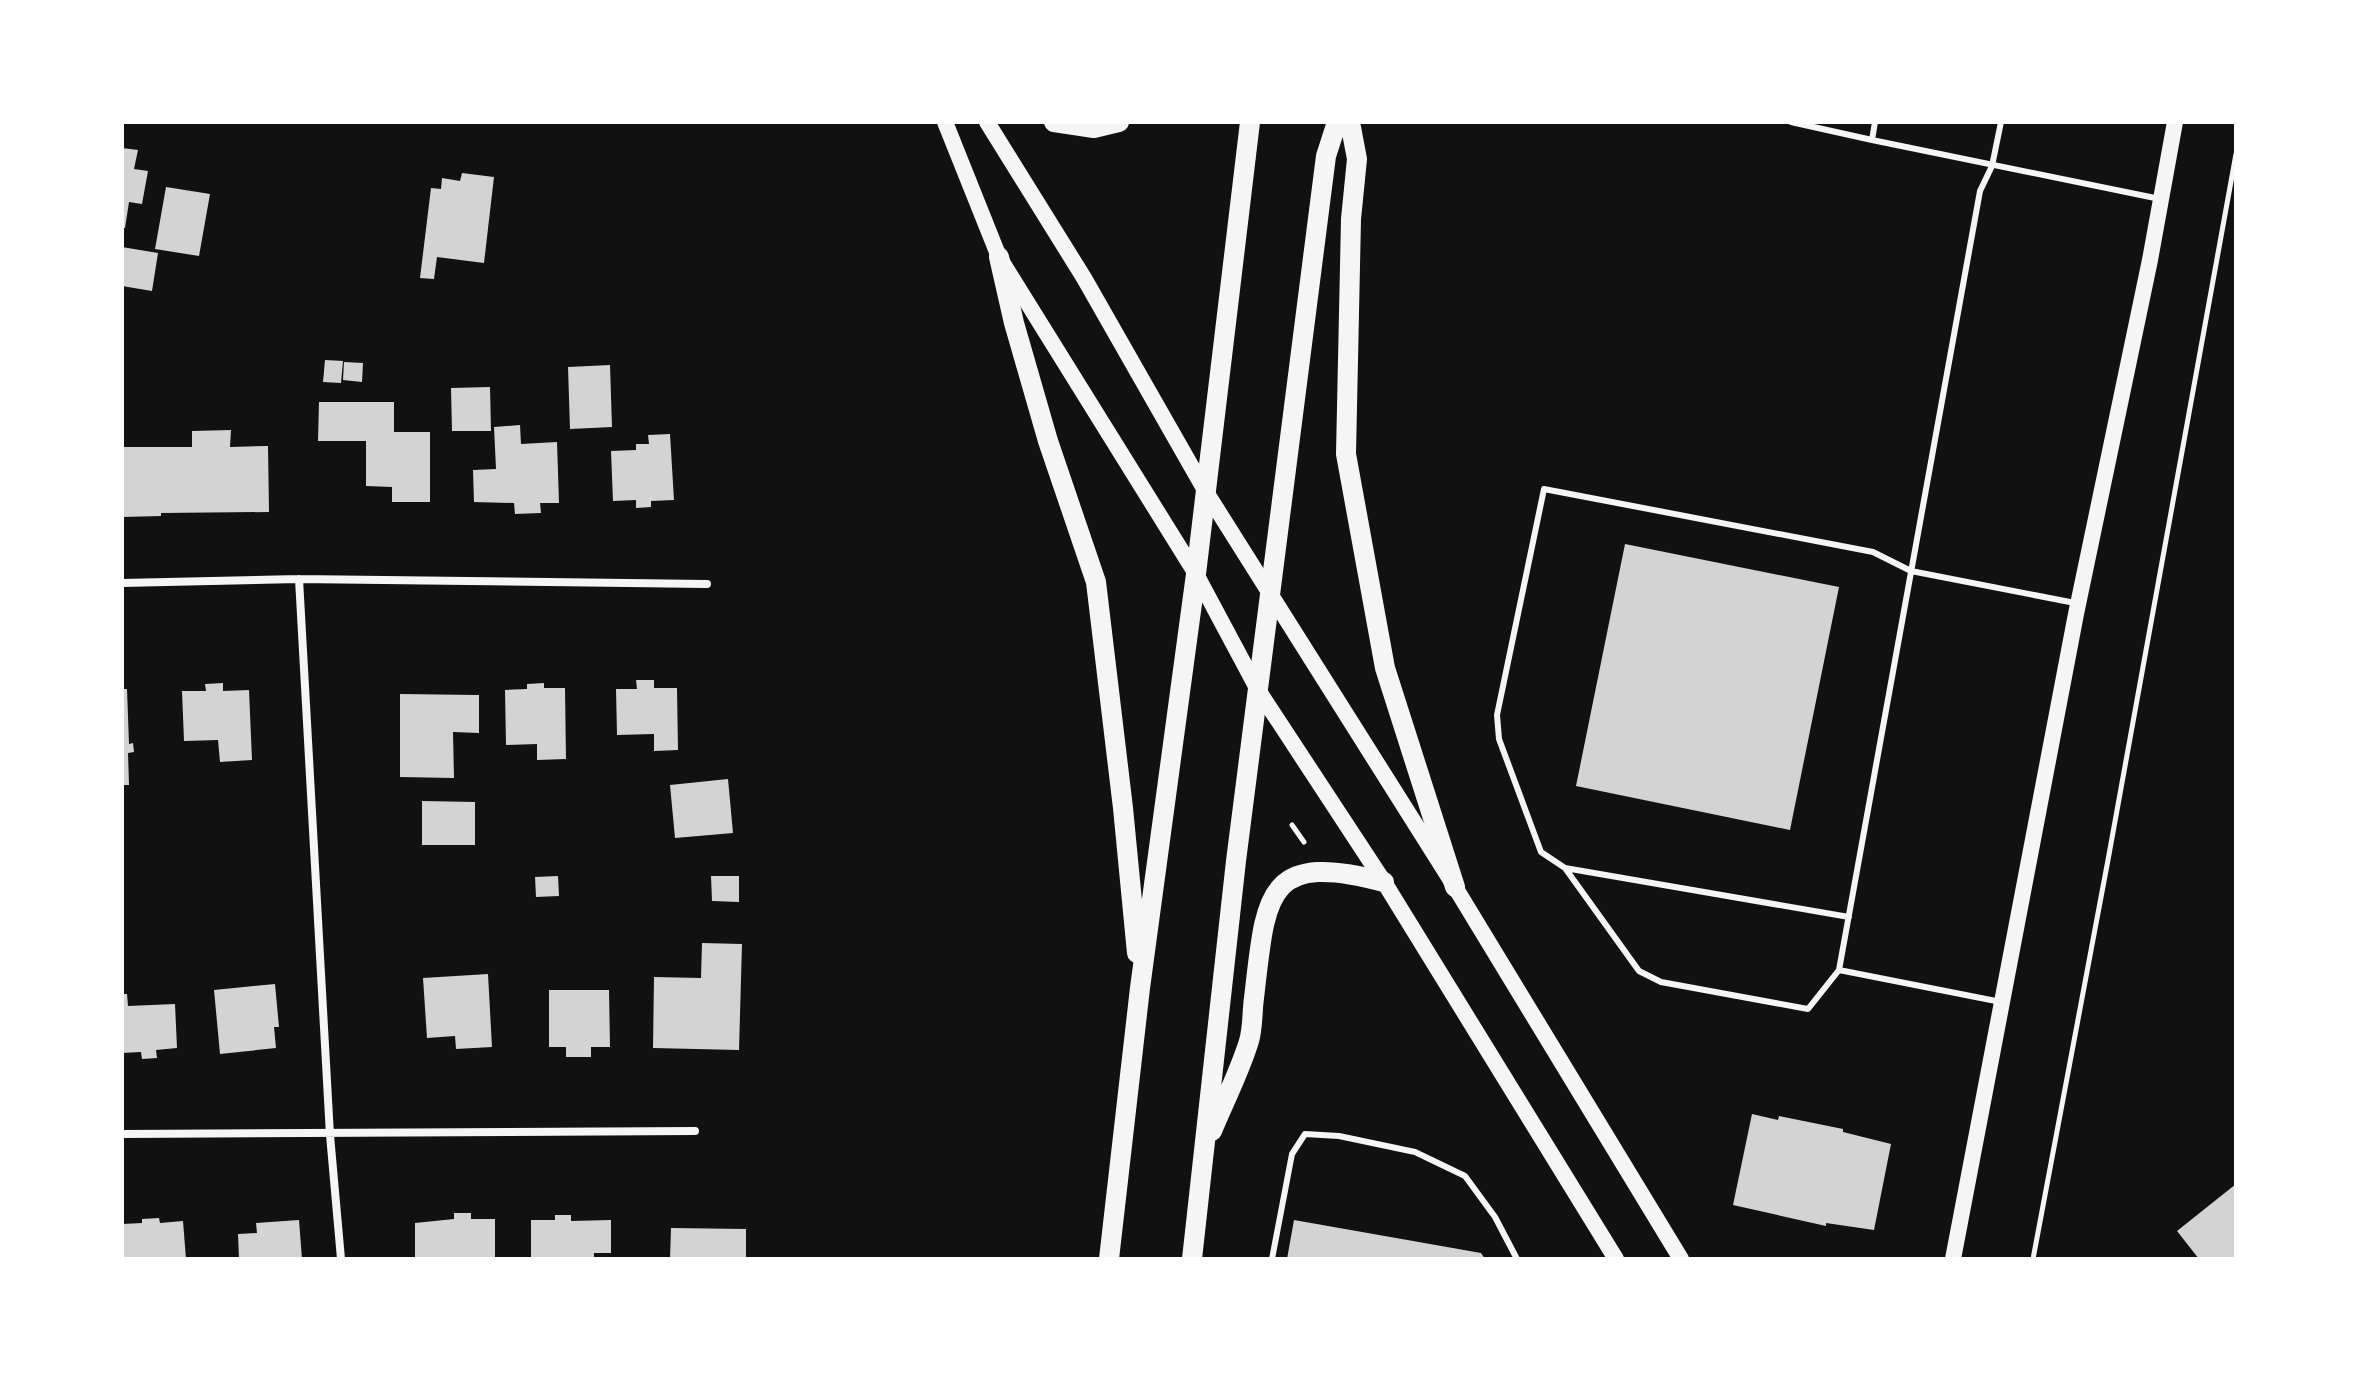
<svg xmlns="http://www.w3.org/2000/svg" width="2358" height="1381" font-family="Raleway,sans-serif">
<rect width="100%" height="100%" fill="#111"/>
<path fill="#d3d3d3" d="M122 148 138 150 134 169 148 171 142 204 129 202 125 228H122Z
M462 173 494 177 484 263 437 257 434 279 420 278 431 188 441 189 442 178 460 181Z
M166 187 210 194 199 256 155 249Z
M122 247 158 253 152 291 122 286Z
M325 360 343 361 341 383 323 382Z
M344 362 363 363 362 382 343 380Z
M610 365 612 427 570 429 568 367Z
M490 387 491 431H452L451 388Z
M319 402H394V432H430V502H392V487L366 486V441H318Z
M520 425 521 444 557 442 559 503H540L541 513 515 514 514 503 474 502 473 470 496 469 494 427Z
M231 430 230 447 268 446 269 512 161 513V516L122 517V447H192V431Z
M670 434 674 500 651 501V507L636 508V500L613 501 611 451 636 450V444H649L648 435Z
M1625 544 1839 587 1790 830 1576 786Z
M636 680H654V688H677L678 750 654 751V734L617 735 616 689H637Z
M223 683V691L249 690 252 760 220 762 218 740 184 741 182 691H206L205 684Z
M544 683V688H565L566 759 537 760V744L506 745 505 690 527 689V684Z
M122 689H127L129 744 133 743 134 752 128 753 129 785H122Z
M400 694 479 695V733L453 732 454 778 400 777Z
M728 779 733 833 675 838 670 785Z
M422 801 475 802V845H422Z
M558 876 559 896 536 897 535 877Z
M711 876H739V902L712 901Z
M702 943 742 944 739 1050 653 1048 654 977 701 978Z
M488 974 492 1047 456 1049 455 1036 427 1038 423 978Z
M275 984 279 1027H274L276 1048 220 1054 214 990Z
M549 990H609L610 1047H591V1057H566V1047H549Z
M122 994H127L128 1006 175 1004 177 1048 156 1050 157 1058 142 1059 141 1052 122 1053Z
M1752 1114 1778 1120 1779 1116 1843 1129V1132L1891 1144 1874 1230 1826 1223V1226L1733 1205Z
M2236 1184V1259H2199L2177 1231Z
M454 1213H471V1219H495V1259L415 1257V1223L454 1219Z
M555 1215H571V1221L611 1220V1253H594V1259H531V1220H555Z
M159 1218 160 1223 183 1221 186 1259H122V1224L142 1223V1219Z
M299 1220 302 1259H239L238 1234 257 1233 256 1223Z
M1294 1220 1481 1253 1485 1259H1287Z
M671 1228 746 1229V1259H670Z"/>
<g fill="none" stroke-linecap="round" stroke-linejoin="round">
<path stroke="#f5f5f5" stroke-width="5" d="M1292 825 1304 842
M2033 1259 2108 860 2236 154"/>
<path stroke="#f5f5f5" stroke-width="6" d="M1791 122 1872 140
M1875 122 1872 140 2160 199
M2001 122 1992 166 1980 191 1839 970 2001 1002
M1565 868 1639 971 1661 982 1808 1009 1839 970
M1849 917 1565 868 1541 852 1499 739 1497 715 1544 489 1873 552 1911 571 2075 603
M1272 1259 1292 1154 1305 1134 1339 1136 1415 1152 1465 1176 1495 1217 1517 1259"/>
<path stroke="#f5f5f5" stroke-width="8" d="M299 579 330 1135 341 1259
M122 583 299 579 707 584
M122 1134 695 1131"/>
<path stroke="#f5f5f5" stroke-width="16" d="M945 122 999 257 1196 574 1258 690 1384 882 1616 1259
M987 122 1084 278 1206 492 1455 887 1681 1259
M1953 1259 2076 614 2150 260 2175 122"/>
<path stroke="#f5f5f5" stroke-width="20" d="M1054 122 1094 128 1119 122
M1350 122 1357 159 1351 219 1346 454 1385 668 1455 887
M999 257 1014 323 1048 441 1096 582 1123 808 1137 953
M1212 1131C1224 1102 1240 1071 1249 1041 1253 1028 1252 1012 1254 998 1266 896 1264 850 1384 882
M1109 1259 1140 988 1196 574 1250 122
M1192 1259 1236 861 1326 156 1337 122"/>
</g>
<rect width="2358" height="1381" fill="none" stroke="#ffffff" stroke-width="248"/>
</svg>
